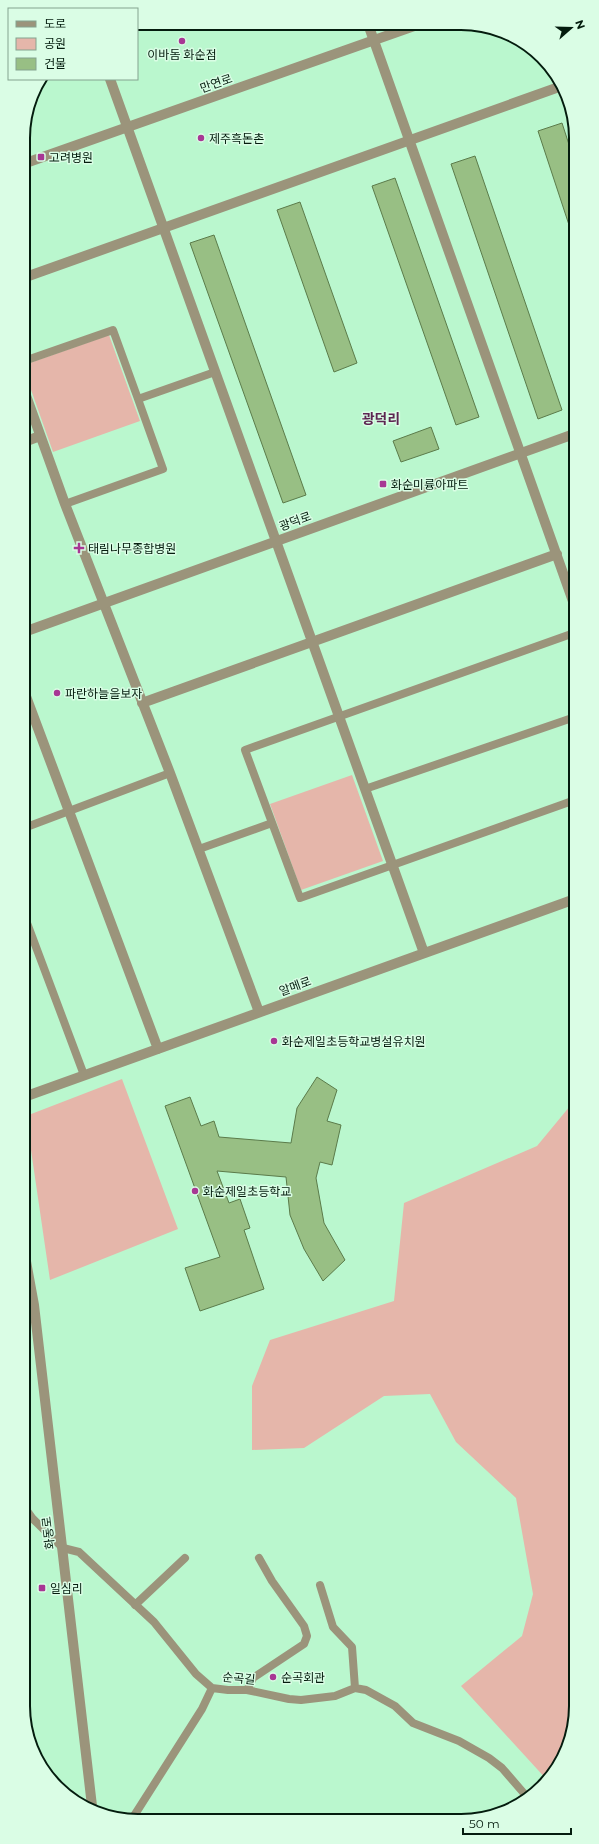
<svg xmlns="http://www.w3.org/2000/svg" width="599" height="1844" font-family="Montserrat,'Noto Sans KR',sans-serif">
<rect width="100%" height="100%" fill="#baf7ce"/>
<path fill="#e5b6aa" d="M109 335 140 421 53 452 24 370V365Z
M352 775 383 861 301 890 270 804Z
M122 1079 178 1229 50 1280 26 1116Z
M575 1100 576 1713 567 1750 548 1781 461 1686 522 1636 533 1594 516 1498 456 1442 430 1394 384 1396 304 1448 252 1450V1386L270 1340 394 1301 404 1203 537 1146Z"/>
<path fill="#98bf84" stroke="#5b7b4a" d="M562 123 574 160V233L572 234 538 131Z
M475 156 562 410 538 419 451 164Z
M395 178 479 417 456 425 372 186Z
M300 202 357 363 334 372 277 210Z
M214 235 306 495 283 503 190 243Z
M431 427 439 449 401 462 393 441Z
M317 1077 337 1090 327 1121 341 1125 332 1165 320 1162 316 1178 324 1223 345 1260 323 1281 304 1249 290 1215 286 1177 217 1171 229 1203 240 1199 250 1228 244 1230 264 1289 200 1311 185 1268 220 1257 165 1106 190 1097 201 1126 214 1121 219 1137 291 1143 297 1108Z"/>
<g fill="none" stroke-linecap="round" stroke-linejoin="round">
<path stroke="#9b947b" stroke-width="8" d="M24 361 113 330 138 399 215 372
M65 504 163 469 138 399
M574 633 245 750 300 898 575 800
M365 789 575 717
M24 828 170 773
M199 849 272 823
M24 915 84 1075
M25 1508 33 1519 63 1548 79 1552 154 1622 196 1674 212 1688 228 1690H247L289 1699 301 1700 335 1696 355 1688 366 1690 395 1706 413 1723 459 1741 489 1758 502 1768 528 1798
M320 1585 333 1627 352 1647 355 1688
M135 1605 185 1558
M247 1690 253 1678 304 1644 307 1636 304 1626 272 1581 259 1558
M132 1819 202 1709 212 1688"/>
<path stroke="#9b947b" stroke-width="10" d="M368 24 574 604
M110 79 424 953
M23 164 417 25
M23 278 559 87
M24 390 65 504 170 773 259 1012
M24 442 40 436
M24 691 158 1049
M142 703 557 554
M24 1097 575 899"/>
<path stroke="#9b947b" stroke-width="10" d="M24 632 574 434
M25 1256 34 1305 92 1806"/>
</g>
<g fill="#a73794" stroke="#dafde5" stroke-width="1.5">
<circle cx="182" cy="41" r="4"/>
<circle cx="201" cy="138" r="4"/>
<rect x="37" y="153" width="8" height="8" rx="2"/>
<rect x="379" y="480" width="8" height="8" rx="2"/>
<path d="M77 542h4v4h4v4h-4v4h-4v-4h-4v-4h4z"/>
<circle cx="57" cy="693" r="4"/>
<circle cx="274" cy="1041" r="4"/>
<circle cx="195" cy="1191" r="4"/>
<rect x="38" y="1584" width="8" height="8" rx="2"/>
<circle cx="273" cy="1677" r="4"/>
</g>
<g text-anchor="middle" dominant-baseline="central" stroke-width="3" stroke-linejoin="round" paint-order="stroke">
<g font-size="12" fill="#041c0e" stroke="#dafde5" text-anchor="start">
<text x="182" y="54" text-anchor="middle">이바돔 화순점</text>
<text x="209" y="138">제주흑돈촌</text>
<text x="49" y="157">고려병원</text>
<text x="391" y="484">화순미륭아파트</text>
<text x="88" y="548">태림나무종합병원</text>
<text x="65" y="693">파란하늘을보자</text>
<text x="282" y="1041">화순제일초등학교병설유치원</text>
<text x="203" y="1191">화순제일초등학교</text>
<text x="50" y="1588">일심리</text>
<text x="281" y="1677">순곡회관</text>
</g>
<g font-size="12" fill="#041c0e" stroke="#dafde5">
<text transform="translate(216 83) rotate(-19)">만연로</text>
<text transform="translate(295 521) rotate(-20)">광덕로</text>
<text transform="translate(295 986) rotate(-20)">알메로</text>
<text transform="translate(48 1533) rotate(-97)">화동로</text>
<text transform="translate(239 1678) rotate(5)">순곡길</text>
</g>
<g font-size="14" font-weight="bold" fill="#5d2652" stroke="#dafde5">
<text x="381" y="419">광덕리</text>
</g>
</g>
<path d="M0 0H599V1844H0ZM138 30H461A108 108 0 0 1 569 138V1706A108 108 0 0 1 461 1814H138A108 108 0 0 1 30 1706V138A108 108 0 0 1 138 30Z" fill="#dafde5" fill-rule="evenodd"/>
<path fill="none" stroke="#041c0e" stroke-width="2" d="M138 30H461A108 108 0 0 1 569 138V1706A108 108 0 0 1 461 1814H138A108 108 0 0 1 30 1706V138A108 108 0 0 1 138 30Z"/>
<rect x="8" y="8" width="130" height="72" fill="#dafde5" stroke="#84a38f"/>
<rect x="16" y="21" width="20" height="6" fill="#9b947b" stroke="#84a38f"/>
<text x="44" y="28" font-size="12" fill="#041c0e">도로</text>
<rect x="16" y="38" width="20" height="12" fill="#e5b6aa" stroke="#84a38f"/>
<text x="44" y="48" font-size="12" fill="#041c0e">공원</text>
<rect x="16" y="58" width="20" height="12" fill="#98bf84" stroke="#84a38f"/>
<text x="44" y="68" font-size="12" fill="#041c0e">건물</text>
<g transform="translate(571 28) rotate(70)" stroke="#dafde5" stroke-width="3" paint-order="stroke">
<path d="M0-3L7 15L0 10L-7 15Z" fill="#041c0e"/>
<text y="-6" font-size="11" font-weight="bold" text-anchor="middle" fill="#041c0e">N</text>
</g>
<path d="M463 1828v6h108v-6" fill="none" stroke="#041c0e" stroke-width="2"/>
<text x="469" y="1828" font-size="12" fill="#041c0e" stroke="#dafde5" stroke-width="3" paint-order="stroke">50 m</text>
</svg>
